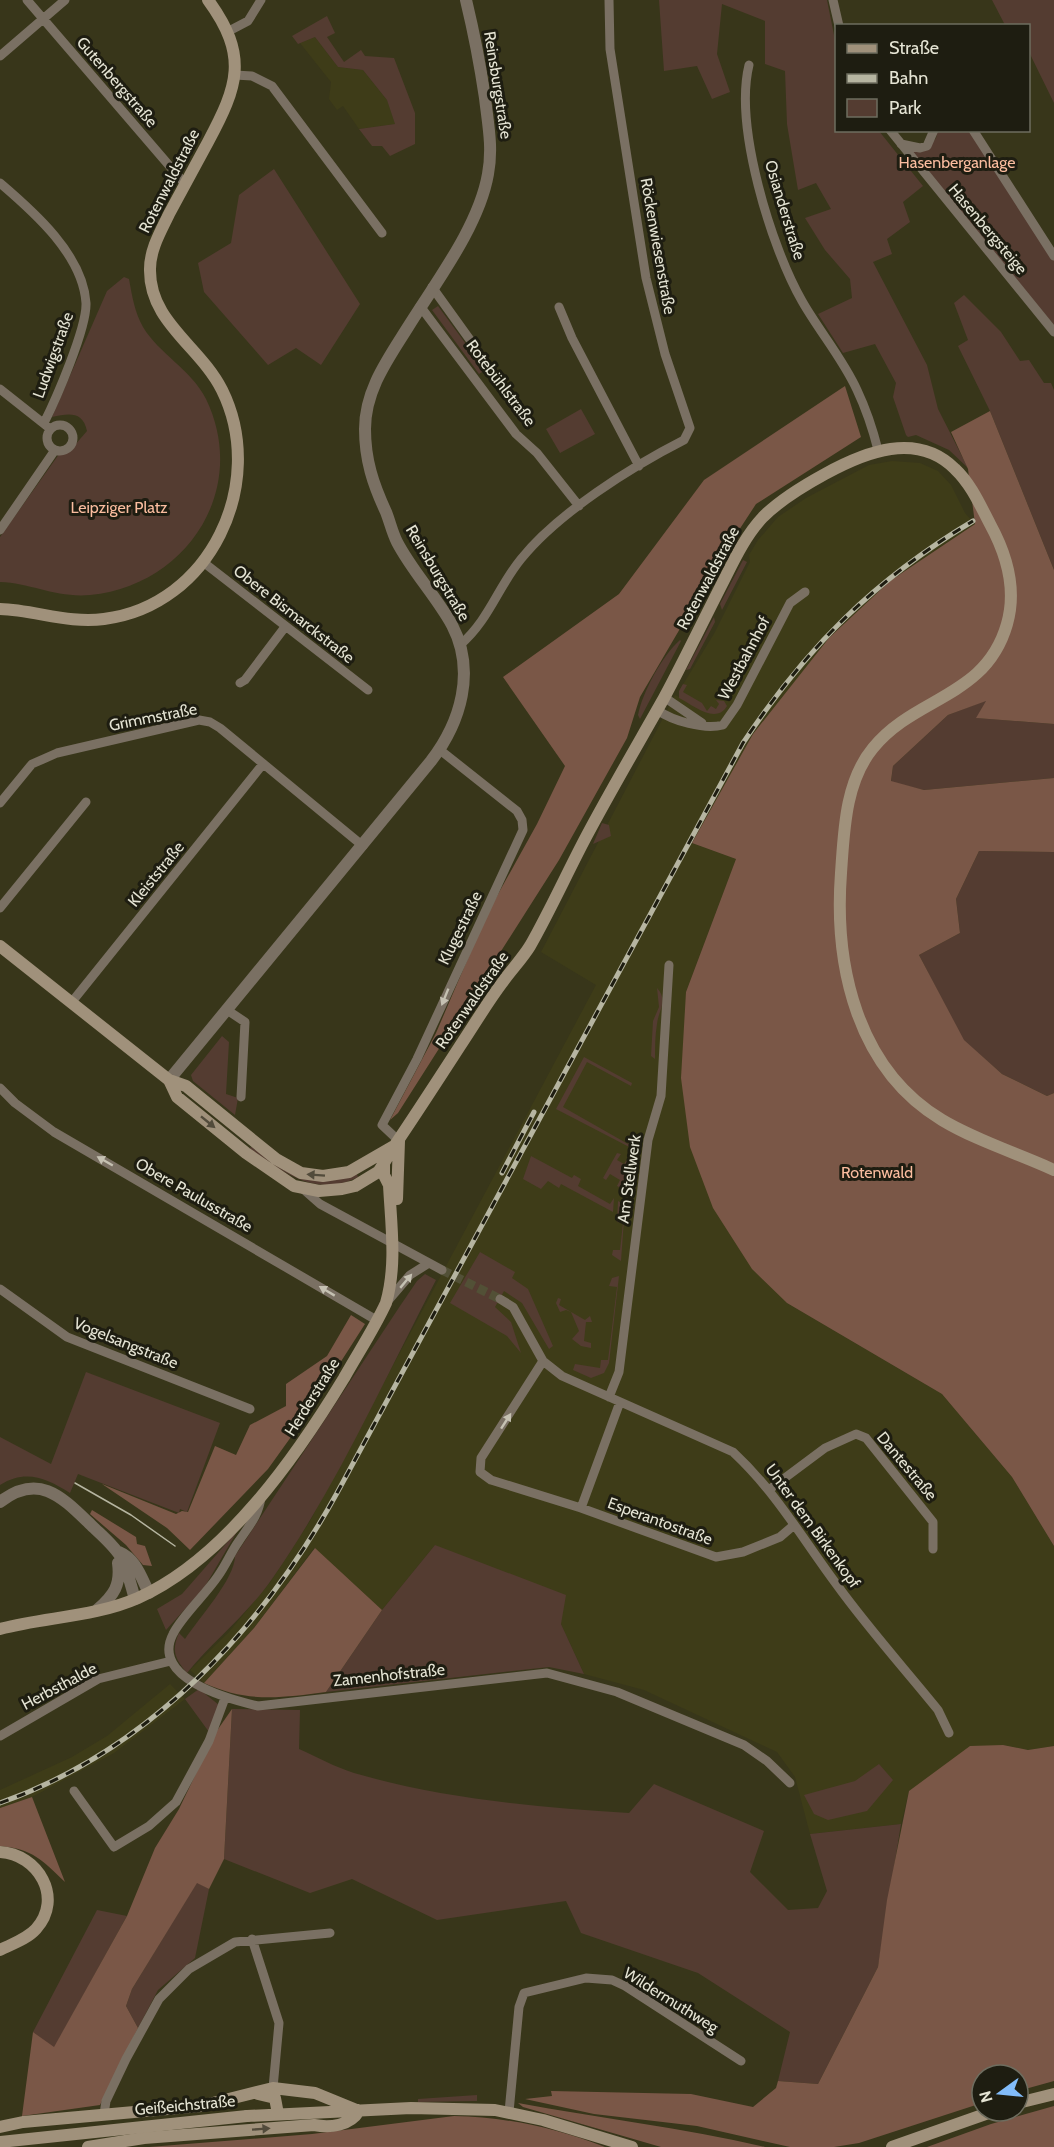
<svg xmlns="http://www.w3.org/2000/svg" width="1054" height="2147" font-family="Cabin,sans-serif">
<rect width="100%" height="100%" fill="#38361a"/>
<path fill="#3e3c18" d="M315 37 338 67 363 70 387 100 395 124 359 129 343 106 337 110 329 99 331 82 300 43Z
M892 461 920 463 938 471 951 485 965 513 975 524 890 581 692 843 736 859 686 992 787 1303 942 1394 1012 1477 1054 1546V1746L1028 1750 1003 1745 909 1791 901 1824 810 1834 795 1777 777 1752 644 1690 584 1674 561 1624 435 1545 382 1610 314 1548 254 1628 204 1683 190 1670 229 1632 271 1581 310 1521 596 985 541 952 675 695 679 697V691L715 632 750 562 749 555 758 540 778 517 806 498 869 465Z
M170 1684 185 1699 114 1753 32 1797 0 1808V1790L72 1757 107 1736Z"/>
<path fill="#543c31" d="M659 0H827L836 45V130L879 131 923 186 903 202 910 222 887 239 892 254 873 262 927 365 938 409 968 468 949 450 916 435 908 437 906 435 893 397 896 383 875 344 843 353 818 314 852 298 850 279 825 250 805 218 831 209 816 183 798 190 787 124 785 71 765 64V21L722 4 717 54 730 92 712 99 697 66 664 71Z
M992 0H1054V103L1029 52 1028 26 1005 25Z
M327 16 335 33 327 37 344 62 361 50 365 56 394 58 415 113V144L390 156 382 146H372L359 129 395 124 387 100 363 70 338 67 315 37 298 44 292 36Z
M938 131H972L1054 256V325L906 147 928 149 936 138Z
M274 169 360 304 321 365 296 348 268 365 204 292 198 263 231 243 239 195Z
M124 277 129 279C132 296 135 313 143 327 159 354 191 369 206 399 250 490 186 586 90 595 56 598 31 583 0 582V537L62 450 74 446 87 431C83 411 69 413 52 417L107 291Z
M964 295 1001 332 1020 361 1029 360 1044 383H1051L1054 390V570L990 411 958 346 968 340 954 303Z
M438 306 485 370 479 374 432 310Z
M581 409 595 434 560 453 546 429Z
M743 560 747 562 722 610 720 604Z
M714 617 715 622 690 669 686 670Z
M680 640 681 641 640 719 638 715C643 691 662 656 680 640Z
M683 684 687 685 683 692 702 703 707 711 711 706 716 709 719 704 716 700 724 701 727 706C716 725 693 705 679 698V691Z
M987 700 977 718 1054 724V778L924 790 891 782 893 766 948 715Z
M602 823 609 825 611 836 593 844Z
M979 851 1054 852V1093L1047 1096 1002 1074 963 1040 919 955 960 933 956 899Z
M657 988C669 1001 658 1011 657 1024 655 1036 655 1047 655 1059L651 1056 653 1021 659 1007Z
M222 1036 229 1042 226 1094 238 1098 235 1115 193 1081 191 1075Z
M584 1057 632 1083 631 1086 587 1062 563 1107 628 1144 631 1137 638 1141 635 1150 556 1109Z
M252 1147 273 1164 293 1175 357 1174 358 1177C316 1199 281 1171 249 1148Z
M617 1153 621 1154 617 1160 624 1164 628 1158 632 1160 627 1191 617 1186 620 1180 610 1174 606 1180 603 1178Z
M531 1156 572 1178 574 1175 581 1179 578 1186 610 1204 614 1198 613 1212 561 1184 559 1188 548 1181 541 1189 523 1179Z
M618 1201 625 1205 621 1261 612 1255 613 1250H620L623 1223 617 1222Z
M480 1252 515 1272 512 1278 528 1289 553 1346 549 1349 522 1303 504 1291 495 1307 511 1322 521 1353 507 1336 450 1303Z
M425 1274 436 1280C384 1380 337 1486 272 1579 247 1615 213 1641 187 1673 175 1659 171 1651 179 1633L185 1639C198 1619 235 1579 235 1556L400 1306 417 1281Z
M619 1276 609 1363 604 1373 591 1378 573 1370 575 1364 600 1368 601 1360H608L617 1287 609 1286 612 1278Z
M558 1298 561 1299 559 1305 585 1320 590 1316 592 1322H586L584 1341 591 1343V1348L581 1346 572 1339 579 1331 571 1312 566 1310 560 1312 556 1303Z
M86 1372 220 1423 187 1512 180 1509 179 1513 78 1474 70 1493C46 1478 26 1469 0 1485V1437L51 1464Z
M238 1530 204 1588 166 1630 157 1609 182 1594Z
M435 1545 566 1595 561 1624 584 1674 549 1667 326 1692 382 1610Z
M199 1689 219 1705 209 1732 185 1699Z
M232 1709 300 1710 299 1749C317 1757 335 1767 354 1773 443 1799 536 1807 629 1813L654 1784 764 1831 750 1872 788 1910 818 1908 827 1891 810 1834 901 1824 878 1967 818 2084 778 2081 790 2032 698 1973 581 1933 566 1901 437 1920 352 1879 310 1893 224 1859Z
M879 1764 893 1780 867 1811 828 1820 814 1814 804 1795 855 1781Z
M197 1882 209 1889 195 1958 158 1990 138 2028 126 2006 132 1989Z
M97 1910 127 1916 54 2048 33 2032Z
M477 2095V2101L418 2102V2099Z"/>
<path fill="#7a5747" d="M845 386 861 437 756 504 726 550 640 697 627 738 559 860 398 1113 390 1120 436 1033 487 914 537 824 565 766 503 677 619 594 704 480Z
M990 411 1054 570V724L976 718 986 701 948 715 893 766 891 781 924 790 1054 778V852L979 851 956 899 960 933 919 955 964 1040 1002 1074 1047 1096 1054 1093V1546L1012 1477 942 1394 787 1303 752 1269 713 1208 690 1147 681 1078 686 992 736 859 692 843 753 734 829 638 890 581 975 524 968 469 951 432Z
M351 1315 365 1324 306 1416 268 1469 190 1550 167 1528 102 1484 176 1514 182 1511 188 1512 215 1446 236 1455 250 1425 286 1406V1384L327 1356Z
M92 1510 136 1537 137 1544 145 1546 152 1566 143 1565 126 1545 90 1514Z
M315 1548 382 1610 326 1692C280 1698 248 1703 204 1683L254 1628Z
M232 1709 224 1859 209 1889 197 1883 132 1989 126 2006 138 2028 100 2105 22 2116 33 2032 54 2047 127 1916 155 1848 179 1809 216 1732Z
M1003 1745 1028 1750 1054 1746V2081L1018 2091V2075H982V2103L859 2143 834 2147H790L697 2126 594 2114 525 2099 552 2096 551 2091 691 2094 753 2107 776 2088 778 2081 818 2084 878 1967 887 1900 909 1791 970 1746Z
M32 1797 65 1882C42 1860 33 1849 0 1846V1808Z
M518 2103C600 2118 683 2128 765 2147H661L523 2107Z
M1054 2106V2147H927L991 2124Z
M454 2116C507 2117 556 2128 605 2147H149L312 2134Z"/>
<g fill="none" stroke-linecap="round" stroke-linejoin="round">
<path stroke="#525036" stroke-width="9" stroke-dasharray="9 4.5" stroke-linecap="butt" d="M442 1270 500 1299"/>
<path stroke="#7a7063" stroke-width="9" d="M27 0 185 184
M833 0 839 26
M227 32 248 21 261 0
M0 56 65 0
M749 65C734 126 771 247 802 301 819 331 843 359 857 390 866 409 873 430 878 450
M235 75 252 76 272 86 382 233
M890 130 1054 332
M973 130 1054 256
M901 144 920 148 927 146 934 130
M0 183C34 212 83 255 86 303 87 328 56 399 44 423
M432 287 473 344
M420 306 516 434 537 453 579 506
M559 307 572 338 639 466
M0 389 48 427
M47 438a13 13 0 1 1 26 0a13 13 0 1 1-26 0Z
M0 530 55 450
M203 562 368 690
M460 645C489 620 498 587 521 559 558 513 631 467 684 440L690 428 665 354 646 278 610 49 609 0
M240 683 245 680 285 627
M664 697 702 723
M657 710C673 721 704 730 723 725L737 705 790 603 805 592
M0 803 32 764 57 753 199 720 210 722 220 728 363 846
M0 908 86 802
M71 1003 263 764
M227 1010 245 1022 241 1097
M0 1088 15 1103 54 1132 378 1321
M399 1141 382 1125 417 1059 523 830 522 820 517 811 440 750
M303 1189 320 1204 442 1270
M0 1289 67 1337 250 1409
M500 1299 513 1307 543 1361 562 1376 733 1452C776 1492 802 1538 837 1585 868 1628 904 1668 938 1710L949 1733
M386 1303 410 1275 429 1263
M543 1361 481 1458 480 1472 491 1480 581 1508 716 1557 743 1552 780 1537 794 1525
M609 1397 619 1372 648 1140 661 1096 669 965
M770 1489 825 1448 856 1434 866 1438 933 1522V1549
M261 1497C259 1515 249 1526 239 1541 231 1552 226 1565 218 1576 206 1594 181 1617 173 1634 150 1678 228 1699 258 1706L547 1673 617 1692 744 1745 767 1761 790 1783
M581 1508 620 1402
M0 1736 98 1679 171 1661
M74 1791 114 1847 149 1826 176 1802 209 1741 225 1698
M252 1939 279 2023 273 2088
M509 2112 519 2007 524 1993 586 1978 612 1980 625 1986 741 2061
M104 2114 106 2101 126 2059 159 1999 189 1969 235 1942 330 1933"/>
<path stroke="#7a7063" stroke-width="12" d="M169 1080 431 761C461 722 476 671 452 625 436 596 412 571 397 542 392 532 390 522 386 512 373 484 365 460 365 429 365 390 388 359 408 327 436 282 479 226 488 174 493 148 488 124 485 98 480 64 474 33 466 0
M0 1502C39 1472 62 1497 91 1525 101 1535 115 1546 122 1559 128 1572 131 1586 135 1599
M119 1552C136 1559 141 1577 149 1593
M98 1609C114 1595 121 1585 118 1563"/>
<path stroke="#a0917b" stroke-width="12" d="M0 609C35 610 69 624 104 619 210 606 268 483 222 390 200 346 149 322 150 269 150 249 161 231 169 214 182 190 195 166 208 142 238 86 249 56 208 0
M0 946 169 1080 186 1086 276 1159 301 1173 323 1176 349 1172 394 1146
M169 1080 177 1097 246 1153 294 1186 319 1191 342 1189 355 1186 378 1172C384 1164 388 1156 393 1148 416 1114 438 1080 460 1046 474 1025 487 1003 502 983 511 970 522 959 530 946 550 911 567 873 586 837 611 790 638 744 664 698 685 659 704 619 724 580 735 558 746 535 763 517 781 499 803 486 825 474 865 452 917 431 955 469 971 484 980 505 990 524 1007 555 1017 589 1007 624 986 698 915 696 873 748 845 782 844 831 841 873 834 966 857 1069 942 1120 977 1141 1017 1153 1054 1170
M397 1199 399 1141
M0 1629C45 1617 95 1617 138 1598 225 1559 296 1457 344 1378 358 1353 374 1329 386 1303 397 1265 391 1224 389 1185L384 1175V1165
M0 1852C38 1854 64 1898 36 1929 27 1939 12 1944 0 1950
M258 2094 275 2098 278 2114
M1018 2103 1054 2094
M247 2116 411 2108 495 2110 543 2120 632 2147
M0 2127 23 2122 201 2106 273 2088 315 2093 359 2111C350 2126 330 2128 314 2125L144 2138 88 2147
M892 2147 994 2111"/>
<path stroke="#b6b5a1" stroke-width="1.5" d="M75 1483 131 1515 175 1546"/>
<g stroke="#b6b5a1" stroke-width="5">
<path id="rail" d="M502 1173 534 1112
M0 1803C150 1750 262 1629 337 1493L743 743C806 648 874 580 973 521"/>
</g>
<use href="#rail" stroke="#1e1d11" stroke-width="3" stroke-dasharray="9" stroke-linecap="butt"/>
<path stroke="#a0917b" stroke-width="12" d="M0 2142 247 2116"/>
</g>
<defs><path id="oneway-solid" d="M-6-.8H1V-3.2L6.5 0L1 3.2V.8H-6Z" transform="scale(1.5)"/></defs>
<g fill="#c5c1b2">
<use href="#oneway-solid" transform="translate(445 997) rotate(112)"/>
<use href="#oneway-solid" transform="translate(105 1161) rotate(-150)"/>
<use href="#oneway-solid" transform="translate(406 1281) rotate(-50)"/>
<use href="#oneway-solid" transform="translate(327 1291) rotate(-149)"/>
<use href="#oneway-solid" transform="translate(506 1421) rotate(-57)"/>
</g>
<g fill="#524b3b">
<use href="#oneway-solid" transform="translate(208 1122) rotate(39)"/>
<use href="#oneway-solid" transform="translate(316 1175) rotate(-176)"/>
<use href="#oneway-solid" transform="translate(261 2129) rotate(-4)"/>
</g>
<g text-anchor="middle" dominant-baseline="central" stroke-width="6" stroke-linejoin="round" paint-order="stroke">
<g font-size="16" fill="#e5e4d4" stroke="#1e1d11">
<text transform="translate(117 82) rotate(49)">Gutenbergstraße</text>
<text transform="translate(498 85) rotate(81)">Reinsburgstraße</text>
<text transform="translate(169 181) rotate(-63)">Rotenwaldstraße</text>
<text transform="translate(785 210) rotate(73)">Osianderstraße</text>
<text transform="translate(988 229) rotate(50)">Hasenbergsteige</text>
<text transform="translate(658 246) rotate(80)">Röckenwiesenstraße</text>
<text transform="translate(53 355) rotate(-70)">Ludwigstraße</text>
<text transform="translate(501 383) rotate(53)">Rotebühlstraße</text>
<text transform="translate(438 573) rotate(59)">Reinsburgstraße</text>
<text transform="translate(708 578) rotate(-62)">Rotenwaldstraße</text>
<text transform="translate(294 614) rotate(38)">Obere Bismarckstraße</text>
<text transform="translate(744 658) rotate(-62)">Westbahnhof</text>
<text transform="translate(153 717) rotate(-11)">Grimmstraße</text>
<text transform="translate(156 874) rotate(-51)">Kleiststraße</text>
<text transform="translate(460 928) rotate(-64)">Klugestraße</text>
<text transform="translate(472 1000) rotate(-55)">Rotenwaldstraße</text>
<text transform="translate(629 1179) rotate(-82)">Am Stellwerk</text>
<text transform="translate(194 1195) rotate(30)">Obere Paulusstraße</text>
<text transform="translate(126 1343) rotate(22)">Vogelsangstraße</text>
<text transform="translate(312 1397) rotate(-58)">Herderstraße</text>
<text transform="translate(907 1466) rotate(50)">Dantestraße</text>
<text transform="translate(660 1521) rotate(20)">Esperantostraße</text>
<text transform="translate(813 1526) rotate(54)">Unter dem Birkenkopf</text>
<text transform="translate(389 1675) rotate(-6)">Zamenhofstraße</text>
<text transform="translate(59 1686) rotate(-28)">Herbsthalde</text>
<text transform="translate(671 2000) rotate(32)">Wildermuthweg</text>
<text transform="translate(185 2105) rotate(-5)">Geißeichstraße</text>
</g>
<g font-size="16" fill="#fbbd9f" stroke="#1e1d11">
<text x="957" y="162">Hasenberganlage</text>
<text x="119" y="507">Leipziger Platz</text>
<text x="877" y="1172">Rotenwald</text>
</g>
</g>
<rect x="835" y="24" width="195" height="108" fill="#1e1d11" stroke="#6e6d5f" stroke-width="1.5"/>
<rect x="847" y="44" width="30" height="9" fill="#a0917b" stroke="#6e6d5f" stroke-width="1.5"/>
<text x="889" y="54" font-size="18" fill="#e5e4d4">Straße</text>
<rect x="847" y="74" width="30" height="9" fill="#b6b5a1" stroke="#6e6d5f" stroke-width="1.5"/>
<text x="889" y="84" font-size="18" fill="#e5e4d4">Bahn</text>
<rect x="847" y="99" width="30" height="18" fill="#543c31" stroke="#6e6d5f" stroke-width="1.5"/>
<text x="889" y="114" font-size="18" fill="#e5e4d4">Park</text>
<g transform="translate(1000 2093) rotate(255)"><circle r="28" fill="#1e1d11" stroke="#6e6d5f" stroke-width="1.5"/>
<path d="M0-4.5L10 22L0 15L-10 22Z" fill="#82bcfa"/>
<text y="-9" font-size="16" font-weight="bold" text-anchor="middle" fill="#e5e4d4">N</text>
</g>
</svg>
